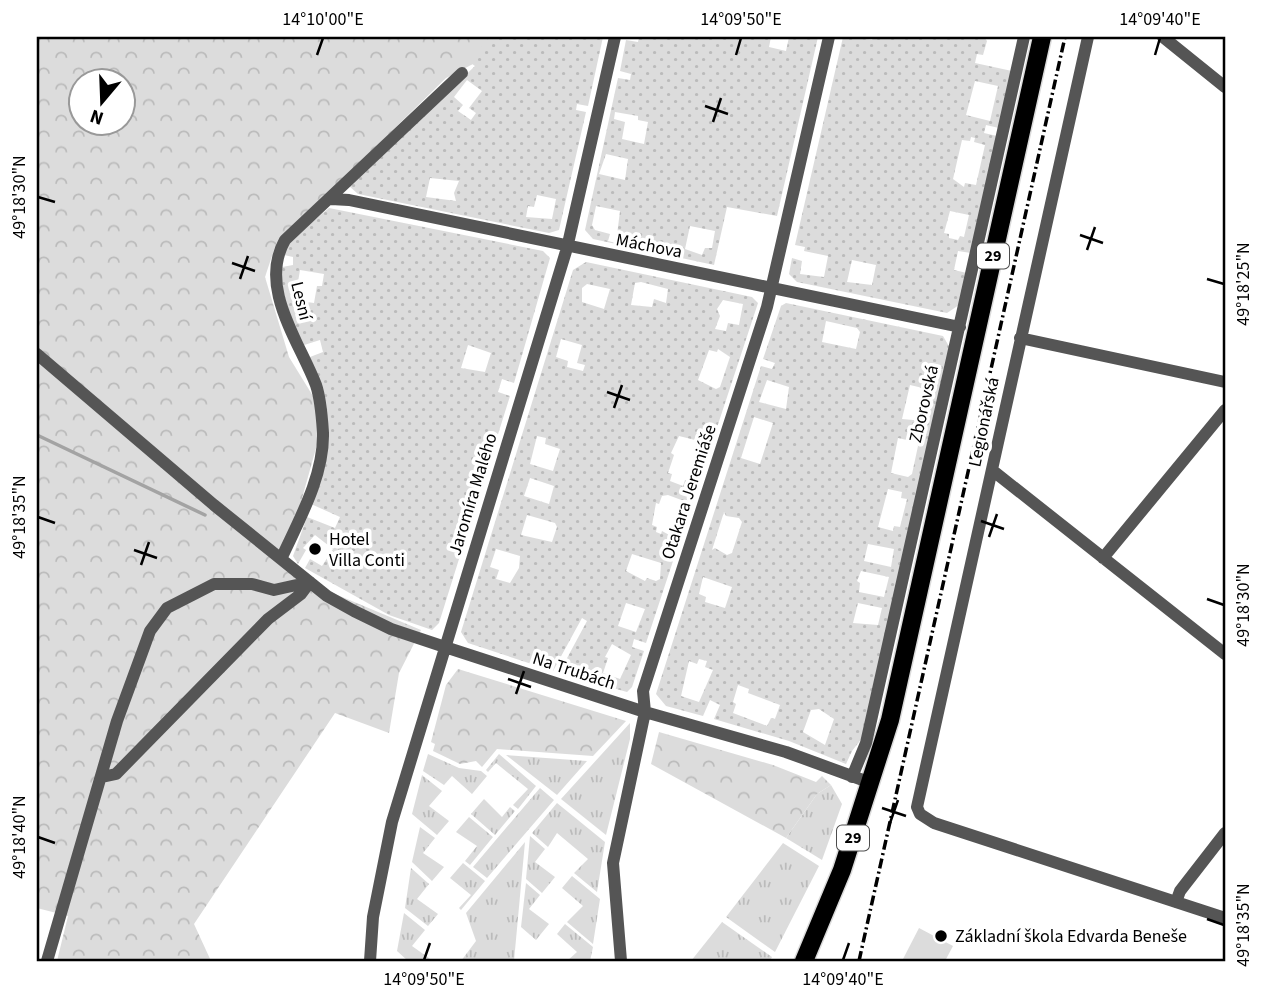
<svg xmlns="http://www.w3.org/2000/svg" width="1262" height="998" font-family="'Source Sans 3',sans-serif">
<defs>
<pattern id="grass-tufts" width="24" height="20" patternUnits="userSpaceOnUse" patternTransform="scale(1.75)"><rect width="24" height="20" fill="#dcdcdc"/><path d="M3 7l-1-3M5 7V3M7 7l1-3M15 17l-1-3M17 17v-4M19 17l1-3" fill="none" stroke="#bbb"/></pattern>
<pattern id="forest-crowns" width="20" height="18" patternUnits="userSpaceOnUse" patternTransform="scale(1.75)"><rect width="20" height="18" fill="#dcdcdc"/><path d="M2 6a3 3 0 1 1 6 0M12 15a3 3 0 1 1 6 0" fill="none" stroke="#bbb"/></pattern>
<pattern id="garden-dots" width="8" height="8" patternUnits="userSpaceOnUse" patternTransform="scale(1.75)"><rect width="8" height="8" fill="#dcdcdc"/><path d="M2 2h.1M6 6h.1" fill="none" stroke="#bbb" stroke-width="1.8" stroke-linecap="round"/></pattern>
</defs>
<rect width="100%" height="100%" fill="#fff"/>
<path fill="url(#grass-tufts)" d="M630 723V739L606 835 561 799Z
M428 754 459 768 481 771 487 776 472 794 452 776 444 785 423 771Z
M499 754 536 786 518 809 513 805 528 789 496 763 488 772 486 770Z
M506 755 587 761 557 795Z
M422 775 442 791 429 806 449 821 437 835 412 814Z
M831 785 842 804 822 860 786 838 817 794Z
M540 788 554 800 487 878 473 867Z
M484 799 502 817 510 807 515 811 495 835 471 814Z
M557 803 605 842 597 892 574 873 588 859 557 833 548 847 532 833Z
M469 817 493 837 470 865 465 861 477 846 456 832Z
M420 827 435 838 423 853 444 867 432 881 412 862Z
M530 836 545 849 535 862 555 877 542 893 526 879Z
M525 842 514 961H461L476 941 466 913Z
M783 843 819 866 775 952 726 917Z
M463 863 485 881 461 910 459 908 471 895 450 878Z
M411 868 429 884 417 899 438 914 428 926 405 908Z
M572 876 600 899 593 944 567 922 583 906 562 888Z
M526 883 540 895 529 909 549 924 536 940 521 927Z
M404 913 425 930 412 946 433 961H408L397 951Z
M722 922 772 957 770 961H691Z
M565 924 593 947 590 961H567L577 952 557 934Z"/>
<path fill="url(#forest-crowns)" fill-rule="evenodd" d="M37 37H499L473 64 446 78 276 244 265 277 289 357 316 401 320 434 285 559 328 591 421 630 399 673 389 733 335 713 194 924 211 961H57L68 916 37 908ZM80 80H122V122H80Z
M458 669 626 721 593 756 497 749 482 767 476 761 460 764 433 751 435 744 431 742 446 685Z
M659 732 773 765 816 782 822 776 831 785 817 794 786 838 651 764Z"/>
<path fill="url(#garden-dots)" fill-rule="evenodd" d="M490 37H603L588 106 577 104 576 110 586 112 559 230 549 233 358 194 349 186 475 66 468 61ZM467 80 482 91 469 108 476 113 471 120 458 111 463 105 454 97ZM430 178 459 181 454 193 456 201 426 197ZM537 195 556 199 552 219 526 217 528 206 534 207Z
M639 37H771L769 47 786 51 789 37H818L777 216 727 207 714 265 593 239 585 230 618 78 630 80 631 74 620 71 626 40 638 42ZM615 112 638 116V120L648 122 644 144 622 139 625 122 614 119ZM606 154 628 159 625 180 599 174ZM596 206 620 211 616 243 608 241 610 234 595 230 592 225ZM690 226 715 231 712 248H705L702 255 685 249Z
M843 37 872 40 874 37H984L987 41 983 55 977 54 975 63 1012 71 999 128 986 125 984 133 997 136 971 253 958 251 954 270 967 273 959 305 947 313 797 282 789 274 792 258 802 261 800 274 824 277 828 256 804 251 805 247 795 245ZM975 81 998 86 990 121 966 115ZM971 137 975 138 974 142 985 145 976 185 965 183 964 187 953 179 962 140 970 141ZM950 211 969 215 964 237 960 236 958 240 949 238V234L944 233ZM852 260 876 265 872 285 847 282Z
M329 208 543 251 550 258 514 383 502 379 498 392 510 396 439 623 432 630 389 615 305 568 310 559 322 566 333 549 315 535 303 548 306 550 298 564 293 556 307 517 335 528 340 517 311 504 326 460 310 357 323 352 320 340 301 346C288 321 281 296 282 267L293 265V257L284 255 288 242ZM300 270 324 274 322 286H317L314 303 292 300 294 282H298ZM468 345 491 353 485 372 461 368Z
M586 262 752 297 758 303 646 643 634 639 632 647 644 651 632 687 627 692 559 673 587 621 582 618 553 671 468 643 461 632 573 270ZM641 282 668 289 666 303 654 299 652 307 631 305 635 283ZM587 284 610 289 604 309 582 302V288ZM723 300 743 304 739 325 728 323 726 331 715 329 720 316 717 309ZM561 339 582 345 577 363 585 365 583 371 567 367 568 361 556 357ZM718 349 730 357 720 387 716 389 698 380 709 350 717 352ZM537 436 546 438 545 444 560 449 553 471 530 464ZM679 436 703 442 691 465 694 466 690 481 685 480 683 486 670 481 672 474 668 473 674 455 671 453ZM530 478 554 486 549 504 524 496ZM668 495 684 501 671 536 662 531 661 534 656 532 657 527 652 525 656 503 659 504 662 496ZM527 515 555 523 557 527 552 542 521 535ZM496 549 520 556 519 568 510 583 496 579 499 570 490 567ZM632 554 661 563 660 579 656 581 647 578 645 581 626 571ZM626 603 645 609 636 632 618 626ZM612 644 631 655 620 679 603 673 608 658 605 657Z
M786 303 943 336 950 348 863 737 852 751 846 764 789 741 714 719 720 705 710 700 703 716 666 706 656 694 761 366 772 369 775 363 763 359 781 306ZM826 321 857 328 860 332 856 349 822 342ZM767 380 789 387 786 409 759 402ZM910 385 927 389 930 393 924 421 902 419ZM754 417 773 423 760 464 741 458ZM898 438 916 442 918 446 912 474 908 477 891 473ZM888 489 902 492 901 498 907 499 900 527 894 526 893 531 878 527ZM724 512 726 516 739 518 742 522 732 553 727 555 715 548 712 550ZM868 544 894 549 891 567 864 561ZM861 571 889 577 884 597 859 592 860 583 857 581ZM703 577 732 587 725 608 705 602 706 597 699 594ZM858 603 882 608 878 625 853 623ZM699 659 707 661 705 667 713 670 699 702 681 696 689 661 697 664ZM738 685 749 689 748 693 780 705 775 719 771 718 767 726 733 713 736 704 733 702ZM819 709 834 719 825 745 803 732 811 710Z"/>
<path fill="#dcdcdc" d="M919 928 953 946 945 961H902Z"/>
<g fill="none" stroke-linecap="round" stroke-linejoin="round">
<path stroke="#a3a3a3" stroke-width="3.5" d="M37 435 205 515"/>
<g stroke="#dbdbdb" stroke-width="21">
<path id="primary" d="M804 961 842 870 890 720 1042 37"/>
</g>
<path stroke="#555" stroke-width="12" d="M1088 37 917 807 920 814 934 823 1225 918
M1163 37 1225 87
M331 199 349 200 960 327
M1020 338 1225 382
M37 354 214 505 327 596 354 611 391 629 445 647 645 712 786 752 871 783
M992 470 1225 654
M1103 558 1225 410
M281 559C299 520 324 476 323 433 322 418 321 400 316 385 299 341 258 287 285 240L462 73
M102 777 116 774 268 619 301 594 310 582
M852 777 866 743 1024 37
M1176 902 1180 891 1225 833
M47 961 117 721 150 631 167 608 214 584H252L274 590 310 582
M370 961 373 917 392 822 567 248 615 37
M621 961 613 863 645 712 643 691 767 307 829 37"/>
<use href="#primary" stroke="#000" stroke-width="18"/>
<path stroke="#000" stroke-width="3.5" stroke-dasharray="10 3.5 2 3.5" stroke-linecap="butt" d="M859 961 1065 37"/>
</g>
<path fill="none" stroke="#000" stroke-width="2.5" d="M317 55 323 38M736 55 741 38M1155 55 1160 38M705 106 728 114M713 122 721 98M38 197 55 202M1080 235 1103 243M1087 250 1095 227M232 263 255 271M240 279 248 256M1207 279 1224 284M607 392 630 400M614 408 622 385M38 517 55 523M981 521 1004 529M989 537 997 514M134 550 157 558M141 565 149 542M1207 599 1224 605M508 679 531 687M516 694 524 671M882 808 906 816M890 823 898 800M38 837 55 843M1207 919 1224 925M424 960 430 943M843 960 849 943"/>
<g fill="#000" stroke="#fff" stroke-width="2.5">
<circle cx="315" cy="549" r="7"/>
<circle cx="941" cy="936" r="7"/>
</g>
<g text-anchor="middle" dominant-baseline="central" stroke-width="7" stroke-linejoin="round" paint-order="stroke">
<g fill="#fff" stroke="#4c4c4c" stroke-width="2">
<rect x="977" y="243.5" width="32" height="25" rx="5"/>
<rect x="837" y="825.5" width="32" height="25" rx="5"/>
</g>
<g font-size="16" font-weight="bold" fill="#000">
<text x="993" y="256">29</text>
<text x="853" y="838">29</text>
</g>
<g font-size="18" fill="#000" stroke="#fff">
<text transform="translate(649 246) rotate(11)">Máchova</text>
<text transform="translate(301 301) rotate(76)">Lesní</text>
<text transform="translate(924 404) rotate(-77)">Zborovská</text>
<text transform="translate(984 422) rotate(-78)">Legionářská</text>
<text transform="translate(689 492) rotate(-72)">Otakara Jeremiáše</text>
<text transform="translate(473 494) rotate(-73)">Jaromíra Malého</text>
<text transform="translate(574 671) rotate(18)">Na Trubách</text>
</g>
<g font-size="18" fill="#000" stroke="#fff" text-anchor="start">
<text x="329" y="539">Hotel<tspan x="329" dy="21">Villa Conti</tspan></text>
<text x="955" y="936">Základní škola Edvarda Beneše</text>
</g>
</g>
<rect width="1262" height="998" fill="none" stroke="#ffffff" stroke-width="77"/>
<g transform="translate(102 102) rotate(199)"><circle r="33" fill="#ffffff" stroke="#999999" stroke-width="2"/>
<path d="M0-5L12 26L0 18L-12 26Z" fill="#000000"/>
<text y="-10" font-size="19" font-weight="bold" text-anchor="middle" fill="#000000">N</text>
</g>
<rect x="38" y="38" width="1186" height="922" fill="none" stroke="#000" stroke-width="2.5"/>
<g font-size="18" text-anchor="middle" fill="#000">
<text x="323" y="25">14°10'00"E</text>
<text x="741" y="25">14°09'50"E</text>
<text x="1160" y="25">14°09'40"E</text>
<text transform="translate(19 197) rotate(-90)" y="6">49°18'30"N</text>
<text transform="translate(1243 284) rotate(-90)" y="6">49°18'25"N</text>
<text transform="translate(19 517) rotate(-90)" y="6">49°18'35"N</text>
<text transform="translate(1243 605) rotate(-90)" y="6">49°18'30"N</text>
<text transform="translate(19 837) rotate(-90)" y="6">49°18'40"N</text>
<text transform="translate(1243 925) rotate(-90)" y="6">49°18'35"N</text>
<text x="424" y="985">14°09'50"E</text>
<text x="843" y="985">14°09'40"E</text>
</g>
</svg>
